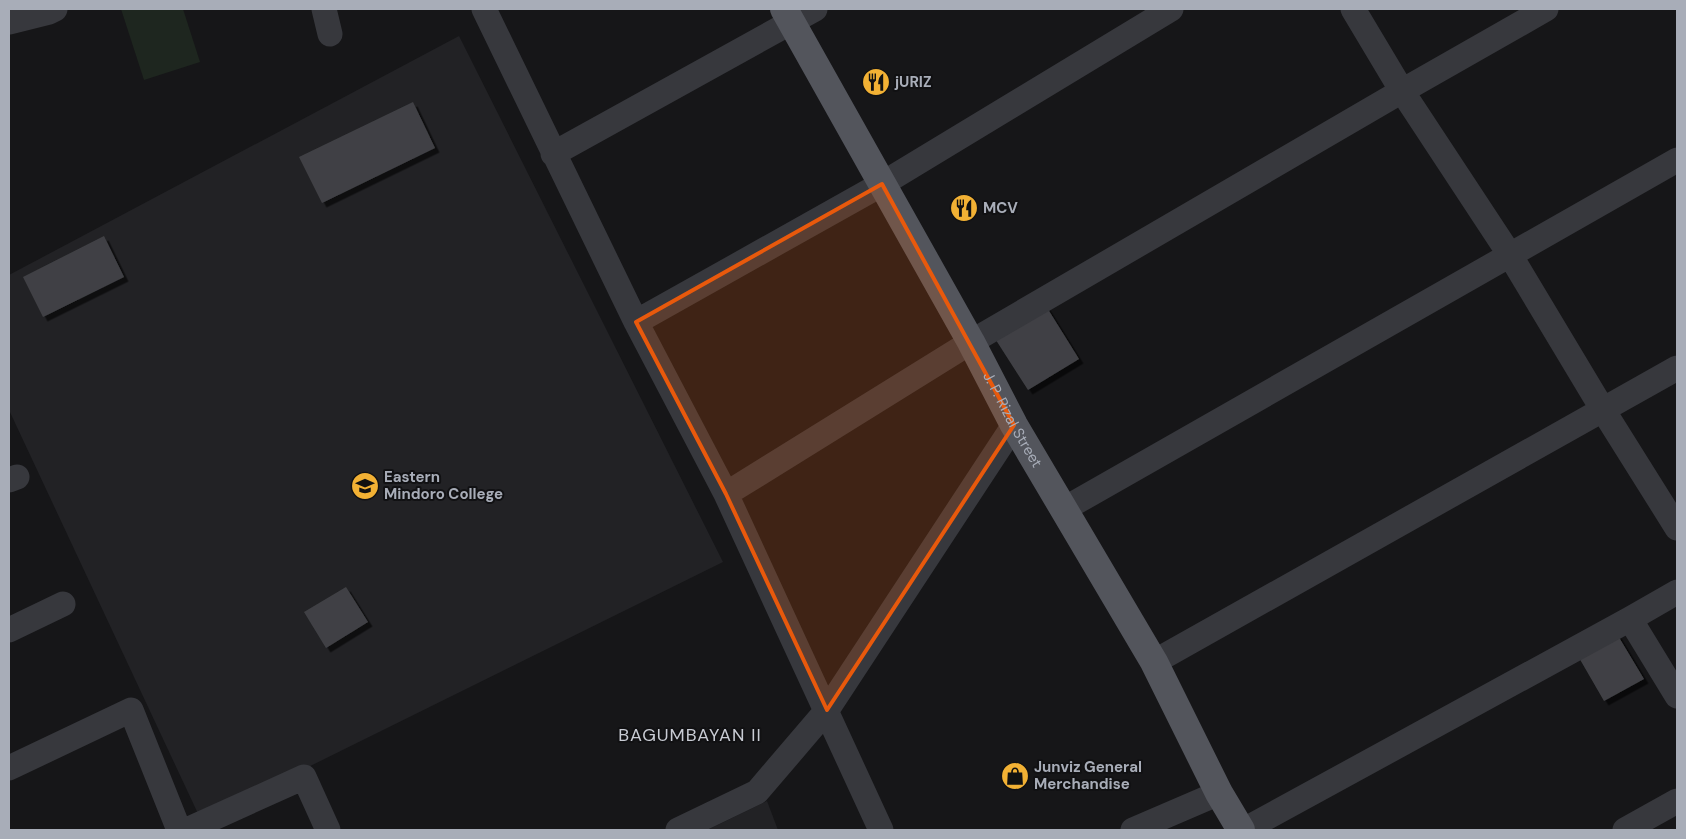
<svg xmlns="http://www.w3.org/2000/svg" width="1686" height="839" font-family="'DM Sans',sans-serif">
<defs>
<filter id="shadow"><feDropShadow dx="4.5" dy="4.5" stdDeviation="0" flood-color="#0009"/></filter>
</defs>
<rect width="100%" height="100%" fill="#161618"/>
<path fill="#222225" d="M459 36 723 562 201 820 9 410V275Z
M767 801 778 830H707Z"/>
<path fill="#1e261f" d="M121 9H183L200 62 144 80Z"/>
<path fill="#404145" filter="url(#shadow)" d="M413 102 435 148 322 203 299 157Z
M104 236 124 277 43 317 23 277Z
M1046 306 1079 359 1028 390 994 337Z
M346 587 368 622 326 648 304 612Z
M1617 634 1644 679 1604 701 1578 656Z"/>
<g fill="none" stroke-linecap="round" stroke-linejoin="round">
<path stroke="#37383d" stroke-width="25" d="M324 9 330 34
M484 9 636 322 726 494 881 830
M1353 9 1402 91 1510 255 1603 410 1677 528
M9 22 49 12 55 9
M553 154 815 9
M636 322 882 184 1171 9
M9 480 17 477
M726 494 971 342 1402 91 1546 9
M1064 509 1677 160
M1630 619 1677 696
M9 630 63 604
M1154 662 1677 368
M9 768 131 710 179 830
M187 830 304 777 328 830
M678 830 757 792 827 710 1014 425
M1133 830 1219 793
M1244 830 1630 619 1677 592
M1625 830 1677 801"/>
<path stroke="#53555c" stroke-width="28" id="s1" d="M784 9 971 342 1014 425 1154 662 1219 793 1241 830"/>
</g>
<path fill="#e8590c" fill-opacity="0.2" stroke="#e8590c" stroke-width="4" stroke-linejoin="round" d="M882 184 1014 425 827 710 726 494 636 322Z"/>
<defs>
<g id="restaurant-disc" transform="scale(1.4375)"><circle r="9.5" fill="#f2b134" stroke="#111113"/><path d="M-5-6h1v4h1v-4h1v4h1v-4h1v5L-1.5 .5V6h-2V.5L-5-1ZM5-6V6H3V1.5H1.5Q1.5-4 5-6Z" fill="#111"/></g>
<g id="university-disc" transform="scale(1.4375)"><circle r="9.5" fill="#f2b134" stroke="#111113"/><path d="M0-5L7-2L0 1L-7-2ZM-4 1L0 2.5L4 1V4Q0 6-4 4Z" fill="#111"/></g>
<g id="shop-disc" transform="scale(1.4375)"><circle r="9.5" fill="#f2b134" stroke="#111113"/><path d="M-5-2.5h2.3a2.7 3.5 0 0 1 5.4 0H5L5.5 6h-11ZM-1.5-2.5h3a1.5 2.3 0 0 0-3 0Z" fill="#111"/></g>
</defs>
<g fill-rule="evenodd">
<use href="#restaurant-disc" x="876" y="82"/>
<use href="#restaurant-disc" x="964" y="208"/>
<use href="#university-disc" x="365" y="486"/>
<use href="#shop-disc" x="1015" y="776"/>
</g>
<g text-anchor="middle" dominant-baseline="central" stroke-width="4" stroke-linejoin="round" paint-order="stroke">
<g font-size="15" font-weight="bold" fill="#a8adb8" stroke="#111113" text-anchor="start">
<text x="895" y="82">jURIZ</text>
<text x="983" y="208">MCV</text>
<text x="384" y="477">Eastern<tspan x="384" dy="17">Mindoro College</tspan></text>
<text x="1034" y="767">Junviz General<tspan x="1034" dy="17">Merchandise</tspan></text>
</g>
<g font-size="15" fill="#a8adb8" stroke="#111113">
<text stroke="none"><textPath href="#s1" startOffset="470">J. P. Rizal Street</textPath></text>
</g>
<g font-size="18" letter-spacing="1" fill="#c9ccd4" stroke="#111113">
<text x="690" y="735">BAGUMBAYAN II</text>
</g>
</g>
<rect width="1686" height="839" fill="none" stroke="#a8adb8" stroke-width="20"/>
</svg>
